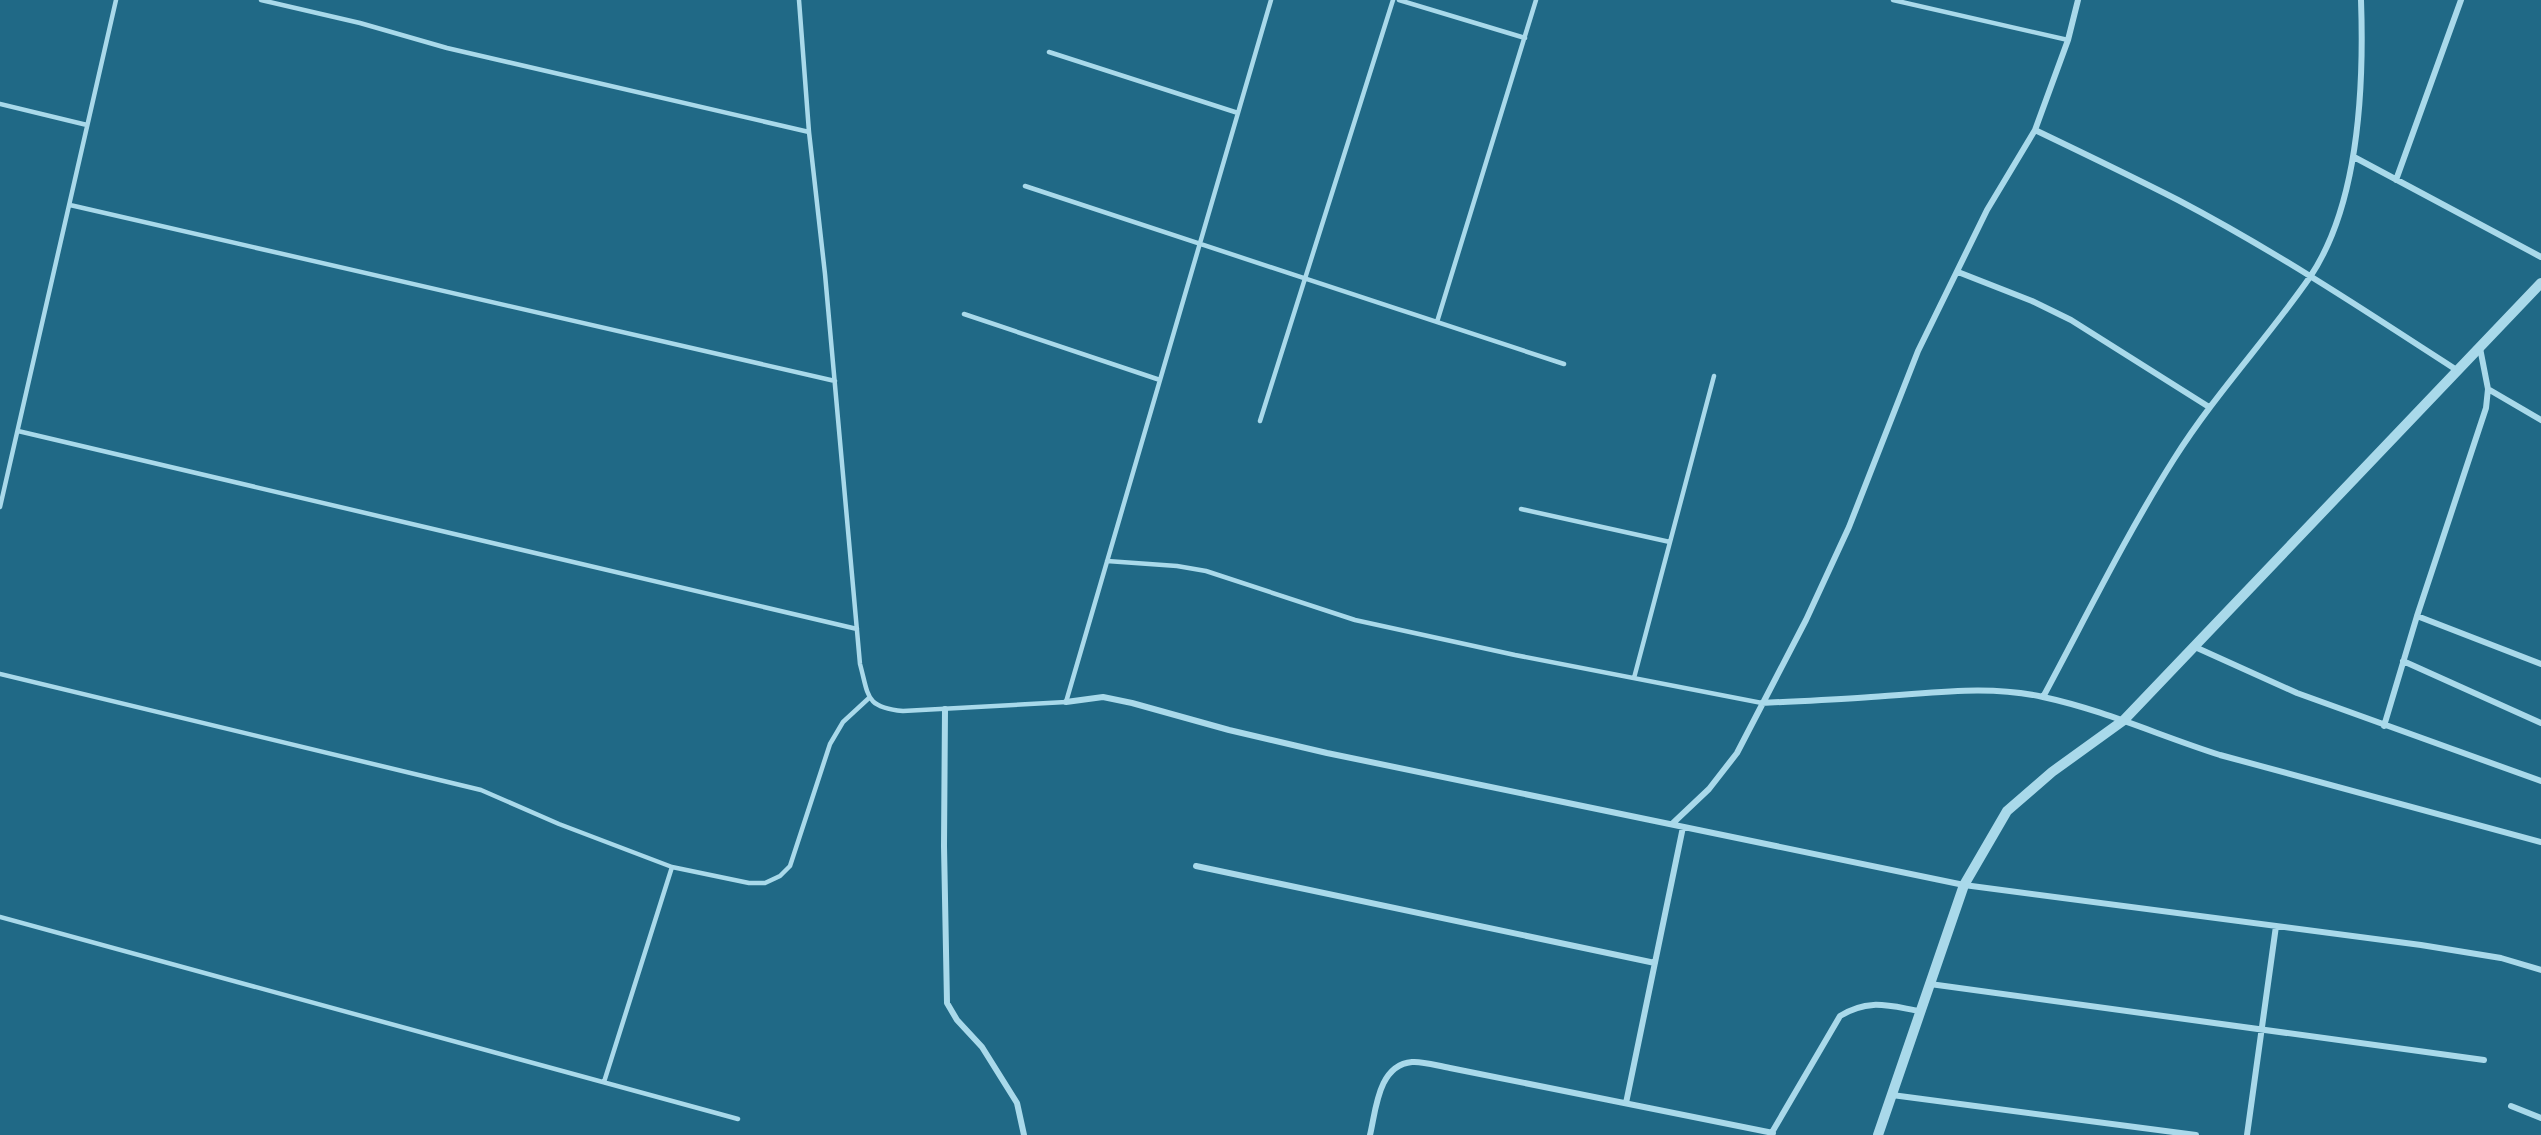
<svg xmlns="http://www.w3.org/2000/svg" width="2541" height="1135" font-family="'Space Grotesk',sans-serif">
<rect width="100%" height="100%" fill="#206986"/>
<g fill="none" stroke-linecap="round" stroke-linejoin="round">
<path stroke="#a9d9ea" stroke-width="4.5" d="M261 0 360 23 447 48 809 132
M799 0 809 132 825 274 860 664C869 697 865 707 903 711L1066 702 1271 0
M1399 0 1525 38
M1893 0 2068 40
M1049 52 1238 113
M0 104 87 125
M1025 186 1564 364
M70 205 835 381
M964 314 1160 380
M1437 322 1536 0
M1260 421 1393 0
M18 431 857 629
M0 507 116 0
M1521 509 1670 542
M1107 561 1177 566 1206 571 1355 620 1515 655 1762 703
M0 674 481 790 559 824 672 867 749 883H765L780 876 790 866 830 744 843 722 869 698
M1634 678 1714 376
M0 917 738 1119
M604 1082 672 867"/>
<path stroke="#a9d9ea" stroke-width="6" d="M2035 130C2083 153 2131 176 2178 200 2275 251 2366 311 2458 371
M2354 157 2541 257
M2396 180 2461 0
M1958 272 2032 301 2071 320 2209 407
M2488 389 2541 420
M2417 616 2541 664
M2195 647 2297 693 2541 781
M2403 661 2541 723
M2043 697C2086 617 2126 535 2174 459 2215 394 2267 339 2310 277 2359 204 2364 85 2361 0
M1066 702 1103 697 1132 703 1229 730 1327 753 1964 885 2421 945 2501 958 2541 970
M1762 703C1798 701 1835 700 1871 697 1929 694 1985 684 2043 697 2104 710 2160 736 2220 755L2541 842
M945 709 944 846 947 1003 957 1020 982 1047 1017 1103 1024 1135
M2384 726 2417 616 2486 408 2488 389 2480 348
M1672 824 1709 789 1737 753 1806 620 1849 527 1918 351 1987 210 2035 130 2068 40 2078 0
M1196 866 1655 963
M1930 984 2484 1060
M1892 1095 2196 1135
M1626 1103 1683 827
M2511 1106 2541 1118
M1771 1134 1840 1016C1869 998 1889 1006 1920 1011
M1370 1135C1376 1110 1378 1065 1412 1062 1423 1061 1438 1066 1450 1068L1773 1133
M2247 1135 2276 926"/>
<path stroke="#a9d9ea" stroke-width="10" d="M1878 1135 1964 885 2007 811 2052 772 2124 720 2541 283"/>
</g>
</svg>
